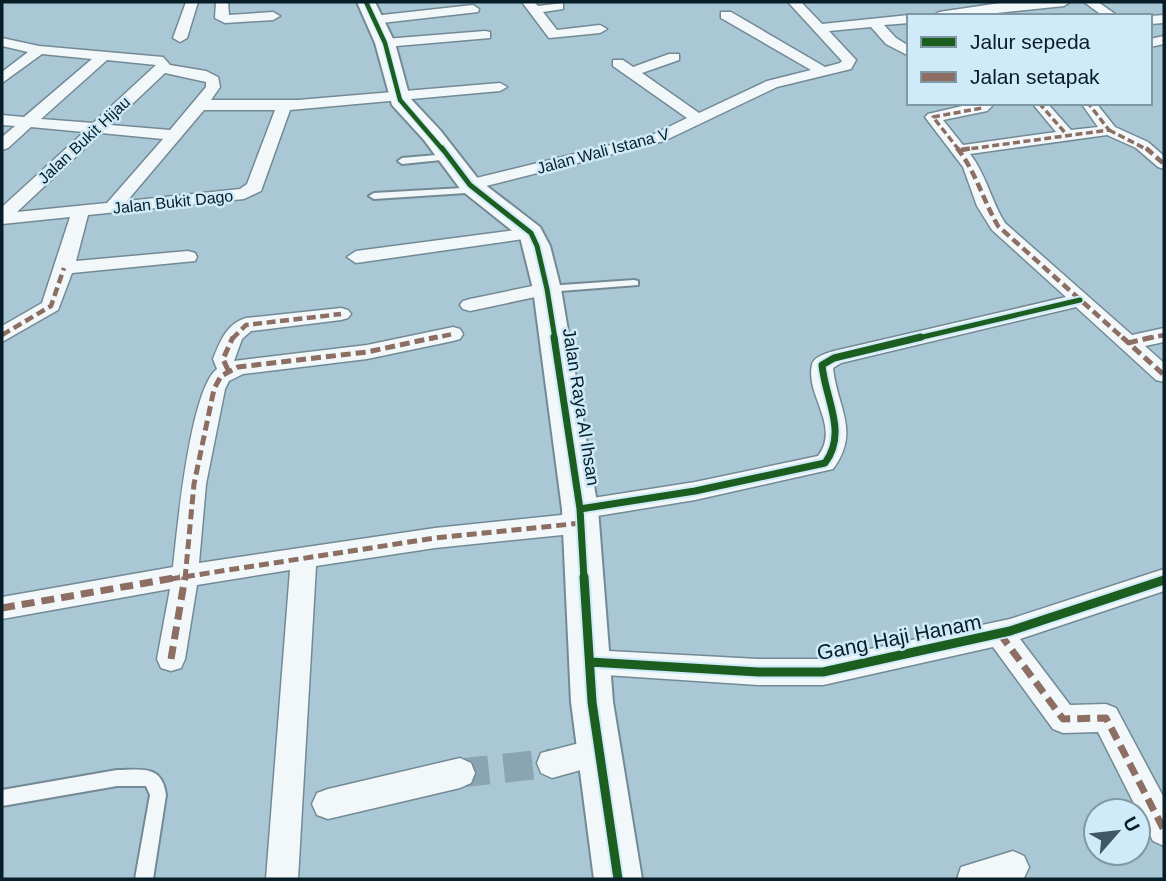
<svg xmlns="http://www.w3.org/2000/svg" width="1166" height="881" font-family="Arial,sans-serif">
<rect width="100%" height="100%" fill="#a9c7d5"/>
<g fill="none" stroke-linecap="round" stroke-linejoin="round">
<path stroke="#89a5b2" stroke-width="29" stroke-dasharray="29 15" stroke-linecap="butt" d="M460 773 552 763"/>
<g stroke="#738a95" stroke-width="4">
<path id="lane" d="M448 154 451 155V159L402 164 398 161 402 158Z
M463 188 466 189V193L374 199 369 196 374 193Z
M634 280 638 281V285L547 292 542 289 547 286Z
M117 770C141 770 162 764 166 795L153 879H135L150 795 146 786H117L2 806V790Z"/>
</g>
<g stroke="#738a95" stroke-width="3">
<path id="street" d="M186 2H198L187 38 180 42 173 38Z
M216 2H228L229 15 273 12 280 16 273 20 225 23 215 18Z
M522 2H534L538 6 563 3V9L543 12 557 30 600 25 607 29 600 33 549 38Z
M788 2H801L822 24 909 15 912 16H909V23L884 25 896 38 909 46V56L886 44 871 27 829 31 856 60 851 69 777 87 664 141 470 190 462 185 464 181 652 135 687 118 613 66V60H623L633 67 669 54H679V60L642 73 699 113 767 81 811 70 721 18V12H731L825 67 840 63 842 61Z
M1007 2H1070L1064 6 967 16H933L939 12Z
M1084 2H1098L1118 16H1103Z
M473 5 479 9 478 12 373 24 366 20 373 16Z
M1164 15V23L1150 24V16Z
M485 31 490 32V38L385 47 378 43 385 39Z
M1164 36V44L1150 47V39Z
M2 38 39 46 163 57 170 65 206 71 218 77 220 87 211 100H298L500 83 507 87 500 91 290 110 261 191 244 199 88 215 76 261 188 251 195 253 197 257 195 261 72 273 58 310 2 342V326L42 303 70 217 2 224V207L84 132 31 127 8 148 2 150V137L15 126 2 125V115L24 117 92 59 42 54 2 83V72L28 52 2 46ZM107 60 156 65 93 123 41 119ZM165 73 206 82V87L170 130 110 125ZM204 110H275L247 184 240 189 127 201ZM101 133 163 139 107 203 17 212Z
M975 103H990L992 106 987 111 943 120 963 145 1056 132 1032 103H1047L1071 130 1098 127 1081 103H1096L1115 127 1148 142 1164 156V169L1158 167 1136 148 1107 135 970 154C986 174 991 201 1005 223L1132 335 1164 328V342L1145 346 1164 363V382L1156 380 1076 307 841 363 833 368C837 408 861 431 833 469L695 500 591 517 594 523 591 530 582 533 435 548 316 566 298 879H266L290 570 197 585 185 659 181 668 171 671 161 668 157 659 170 589 2 619V597L173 567C177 531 190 389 217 369L213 359C220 342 226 324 246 318L341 308 348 310 351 314 348 318 341 320 251 331 242 339 234 361 367 345 453 327 460 329 463 334 460 339 453 341 367 359 243 374 229 381 225 389 206 484 199 563 435 528 571 514 568 509 571 502 580 500 695 482 818 456C841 426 805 395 812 365 813 357 827 353 834 351L1066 297 992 230 977 206 963 167 925 117 928 114Z
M531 228 537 229 540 233 537 237 356 263 347 257 356 251Z
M547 283 554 285 557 289 554 293 470 311 463 309 460 305 463 301 470 299Z
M1164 569V591L1020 639 1070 705 1106 704 1116 708 1164 798V846L1153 841 1098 732 1063 733 1053 729 993 647 823 685H758L590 674 580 671 576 662 580 653 590 650 758 659H823L1010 619Z
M599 738 610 742 614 752 610 762 552 778 541 773 537 763 541 753Z
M460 758 471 763 475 773 471 783 460 788 328 819 317 815 312 804 317 793 328 789Z
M1013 851 1024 856 1029 867 1024 878 957 879 961 867Z"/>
</g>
<g stroke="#738a95" stroke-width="4">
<path id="secondary" d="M357 2H375L395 43 410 98 440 130 479 180 540 227 550 246 561 289 598 509 613 702 642 879H594L571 702 562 509 533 289 520 237 461 190 424 140 392 105 375 43Z"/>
</g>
<use href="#lane" fill="#f2f7f9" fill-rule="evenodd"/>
<use href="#street" fill="#f2f7f9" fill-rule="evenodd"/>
<use href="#secondary" fill="#f2f7f9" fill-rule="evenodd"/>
<path stroke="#8d6e63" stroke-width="3.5" stroke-dasharray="7 3.5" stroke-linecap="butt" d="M1039 103 1067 135
M1109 130 1148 150
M959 150 933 117 982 108V103
M961 150 1109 130 1088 103"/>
<path stroke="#8d6e63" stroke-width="4.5" stroke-dasharray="9 4.5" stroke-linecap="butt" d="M957 148C976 172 983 200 998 226L1124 339
M1146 148 1164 164
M961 150 973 148
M2 335 51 306 64 268
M232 339 246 325 341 314
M429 339 453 334
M1145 339 1164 335"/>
<path stroke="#8d6e63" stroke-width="5" stroke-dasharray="10 5" stroke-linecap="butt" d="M1122 337 1164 375
M1128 343 1153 337
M228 370 223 359 233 337
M170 579 435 538 582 523
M185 579 194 484 214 389 221 376 238 367 367 352 437 337"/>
<path stroke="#8d6e63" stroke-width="7" stroke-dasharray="13 7" stroke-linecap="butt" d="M2 608 180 577
M1000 634 1063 719 1106 718 1164 830
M171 659 185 577"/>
<g stroke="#cfeaf8" stroke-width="7">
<path id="cycleway-far3" d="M366 2 385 43 400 100 443 150"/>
</g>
<g stroke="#cfeaf8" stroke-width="9">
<path id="cycleway-far2" d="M442 148 470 185 531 233 537 246 547 289 555 339
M914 339 1080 300"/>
</g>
<g stroke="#cfeaf8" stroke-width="11">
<path id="cycleway-far1" d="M554 337 580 509 584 579
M580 509 695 491 825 463C848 432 825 399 822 365L834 358 921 337"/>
</g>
<g stroke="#cfeaf8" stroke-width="13">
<path id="cycleway" d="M584 577 592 702 618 879
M590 662 758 672H823L1010 631 1164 580"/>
</g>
<use href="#cycleway-far3" stroke="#1b5e20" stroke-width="4.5"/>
<use href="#cycleway-far2" stroke="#1b5e20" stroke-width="5"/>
<use href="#cycleway-far1" stroke="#1b5e20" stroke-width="7"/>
<use href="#cycleway" stroke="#1b5e20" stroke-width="9"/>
</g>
<g text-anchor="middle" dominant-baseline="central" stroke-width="5" stroke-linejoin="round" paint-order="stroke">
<g font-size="16" fill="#071d27" stroke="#cfeaf8">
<text transform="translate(84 140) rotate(-43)">Jalan Bukit Hijau</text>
<text transform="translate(603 151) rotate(-15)">Jalan Wali Istana V</text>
<text transform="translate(173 202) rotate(-6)">Jalan Bukit Dago</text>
</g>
<g font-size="18" fill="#071d27" stroke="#cfeaf8">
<text transform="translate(581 407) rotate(81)">Jalan Raya Al Ihsan</text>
</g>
<g font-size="21" fill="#071d27" stroke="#cfeaf8">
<text transform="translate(899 637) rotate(-11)">Gang Haji Hanam</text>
</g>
</g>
<rect width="1166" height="881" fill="none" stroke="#071d27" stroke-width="7"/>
<rect x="907" y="14" width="245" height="91" fill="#cfeaf8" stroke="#7f98a4" stroke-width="2"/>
<rect x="921" y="37" width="35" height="10" fill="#1b5e20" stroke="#7f98a4" stroke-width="2"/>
<text x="970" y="49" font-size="21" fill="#071d27">Jalur sepeda</text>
<rect x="921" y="72" width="35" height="10" fill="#8d6e63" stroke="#7f98a4" stroke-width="2"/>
<text x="970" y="84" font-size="21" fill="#071d27">Jalan setapak</text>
<g transform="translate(1117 832) rotate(62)"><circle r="33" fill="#cfeaf8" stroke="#7f98a4" stroke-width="2"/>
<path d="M0-5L12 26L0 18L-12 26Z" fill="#405864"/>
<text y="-10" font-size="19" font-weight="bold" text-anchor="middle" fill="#071d27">U</text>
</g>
</svg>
